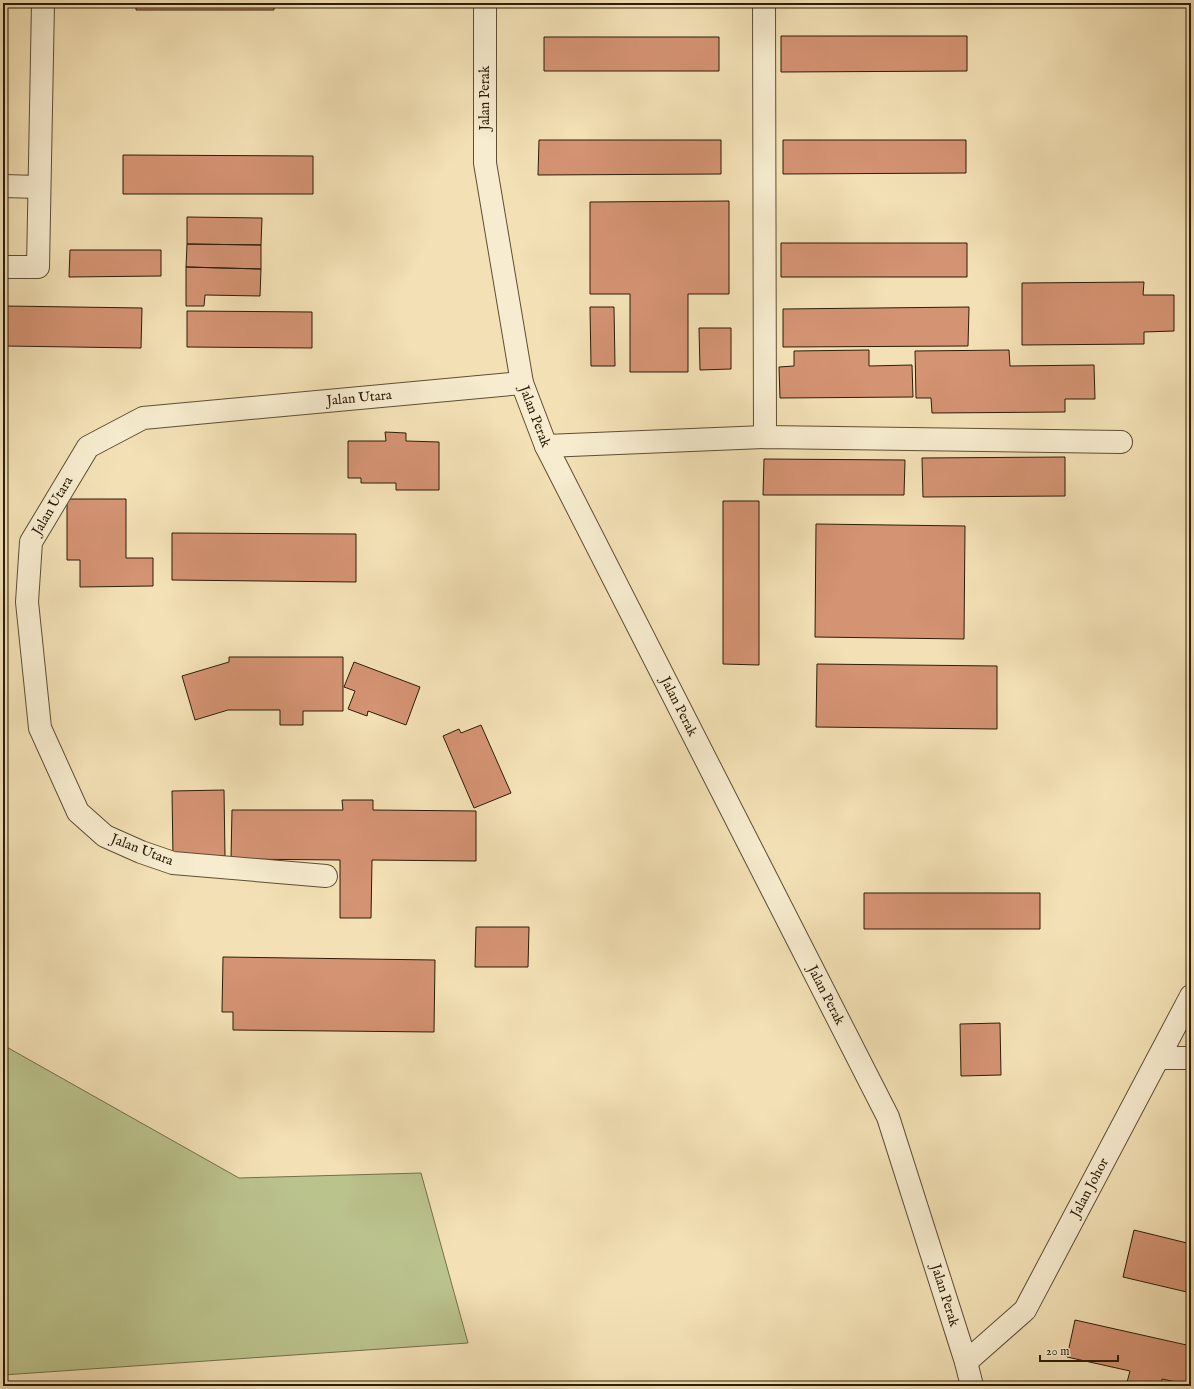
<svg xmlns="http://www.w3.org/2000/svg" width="1194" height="1389" font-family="'IM FELL English',serif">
<rect width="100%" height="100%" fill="#f3e1b5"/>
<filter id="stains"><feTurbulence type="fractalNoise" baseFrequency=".005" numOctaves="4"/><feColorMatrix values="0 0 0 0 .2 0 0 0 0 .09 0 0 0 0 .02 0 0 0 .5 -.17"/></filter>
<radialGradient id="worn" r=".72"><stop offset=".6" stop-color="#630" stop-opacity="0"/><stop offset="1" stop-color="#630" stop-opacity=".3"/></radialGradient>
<path fill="#bbc38d" stroke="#74704a" d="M3 1045 239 1178 421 1173 468 1343 3 1375Z"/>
<path fill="#d49373" stroke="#2c1d08" d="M136 3H274V10H136Z
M339 3H404V4L339 5Z
M781 36H967V71L781 72Z
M544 37H719V71H544Z
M539 140H721V174L538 175Z
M783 140H966V173L783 174Z
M123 155 313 156V194H123Z
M729 201V294H688V372H630V294H590V202Z
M187 217 262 218 261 245 187 244Z
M781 243H967V277H781Z
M187 244 261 245V269L186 267Z
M70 250H161V276L69 277Z
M186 267 261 269 260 296 205 295 204 306H186Z
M1144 282 1143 295H1174V331L1144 332V344L1022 345V283Z
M6 306 142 308 141 348 5 346Z
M590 307H614L615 366H591Z
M969 307 968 346 783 347V309Z
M187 311 312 312V348L187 347Z
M699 328H731V369L700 370Z
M869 350V366L912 365 913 397 780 398 779 367 794 366V351Z
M1009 350 1010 366 1094 365 1095 399H1065V412L932 413 931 398H916L915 351Z
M385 432 406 433V441L439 442V490H396V483H361V478H348V441H386Z
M1065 457V496L923 497 922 458Z
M764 459 905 460 904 495H763Z
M67 499H126V558H153V586L80 587V560H67Z
M723 501H759V665L723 664Z
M816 524 965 526 964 639 815 637Z
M172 533 356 534V582L172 580Z
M229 657H343V711H303V725H280V710H228L195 720 182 676 229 662Z
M354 662 420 687 406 725 368 711 367 716 348 709 355 691 344 687Z
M817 664 997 666V729L816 727Z
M481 725 511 793 474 808 443 736 459 729 461 733Z
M224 790 225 856 173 857 172 791Z
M342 800H373V810L476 811V861L372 860 371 918H340V860L231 859 232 810H343Z
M864 893H1040V929H864Z
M476 927H529L528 967H475Z
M223 957 435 960 434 1032 233 1030V1012H222Z
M1000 1023 1001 1075 961 1076 960 1024Z
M1134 1230 1191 1244V1293L1123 1277Z
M1075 1320 1191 1346V1385L1162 1379 1161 1386H1126L1130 1371 1067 1357Z"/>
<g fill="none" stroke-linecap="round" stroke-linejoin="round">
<g stroke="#5e4e33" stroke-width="24">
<g id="minor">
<path id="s1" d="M485 3V163L522 383 546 446 888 1117 966 1362 972 1386"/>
<path d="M764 3 765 437"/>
<path d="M3 186 39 187"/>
<path d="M3 267H38L43 3"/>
<path d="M546 446 765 437 1121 442"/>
<path id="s2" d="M326 876 173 863 141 852 105 836 78 812 40 728 27 602 31 542 88 447 143 418 522 383"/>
<path d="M1159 1058H1191"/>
<path id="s3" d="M966 1362 1025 1310 1191 996"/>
</g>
</g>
<use href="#minor" stroke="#f7eccf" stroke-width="22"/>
</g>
<g text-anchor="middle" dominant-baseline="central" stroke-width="3.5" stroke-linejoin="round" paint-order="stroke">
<g font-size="14" fill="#2c1d08" stroke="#f7eccf">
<text transform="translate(485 98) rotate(-90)">Jalan Perak</text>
<text stroke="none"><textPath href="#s2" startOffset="932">Jalan Utara</textPath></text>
<text stroke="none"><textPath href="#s1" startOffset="419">Jalan Perak</textPath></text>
<text stroke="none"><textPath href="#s2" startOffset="584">Jalan Utara</textPath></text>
<text stroke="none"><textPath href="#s1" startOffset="743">Jalan Perak</textPath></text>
<text transform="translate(142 850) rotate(21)">Jalan Utara</text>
<text stroke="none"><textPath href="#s1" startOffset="1067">Jalan Perak</textPath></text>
<text stroke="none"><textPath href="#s3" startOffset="217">Jalan Johor</textPath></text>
<text stroke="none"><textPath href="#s1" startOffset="1391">Jalan Perak</textPath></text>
</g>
</g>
<rect width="1194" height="1389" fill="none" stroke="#f3e1b5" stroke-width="16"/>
<rect x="4" y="4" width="1186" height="1381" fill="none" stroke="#2c1d08" stroke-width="2"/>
<rect x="8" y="8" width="1178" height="1373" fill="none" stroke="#2c1d08"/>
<path d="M1040 1355v6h78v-6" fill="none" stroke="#2c1d08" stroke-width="2"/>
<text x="1046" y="1355" font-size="12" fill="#2c1d08" stroke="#f7eccf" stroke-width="3" paint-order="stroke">20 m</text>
<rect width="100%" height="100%" filter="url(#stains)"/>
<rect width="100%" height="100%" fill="url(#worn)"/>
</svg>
